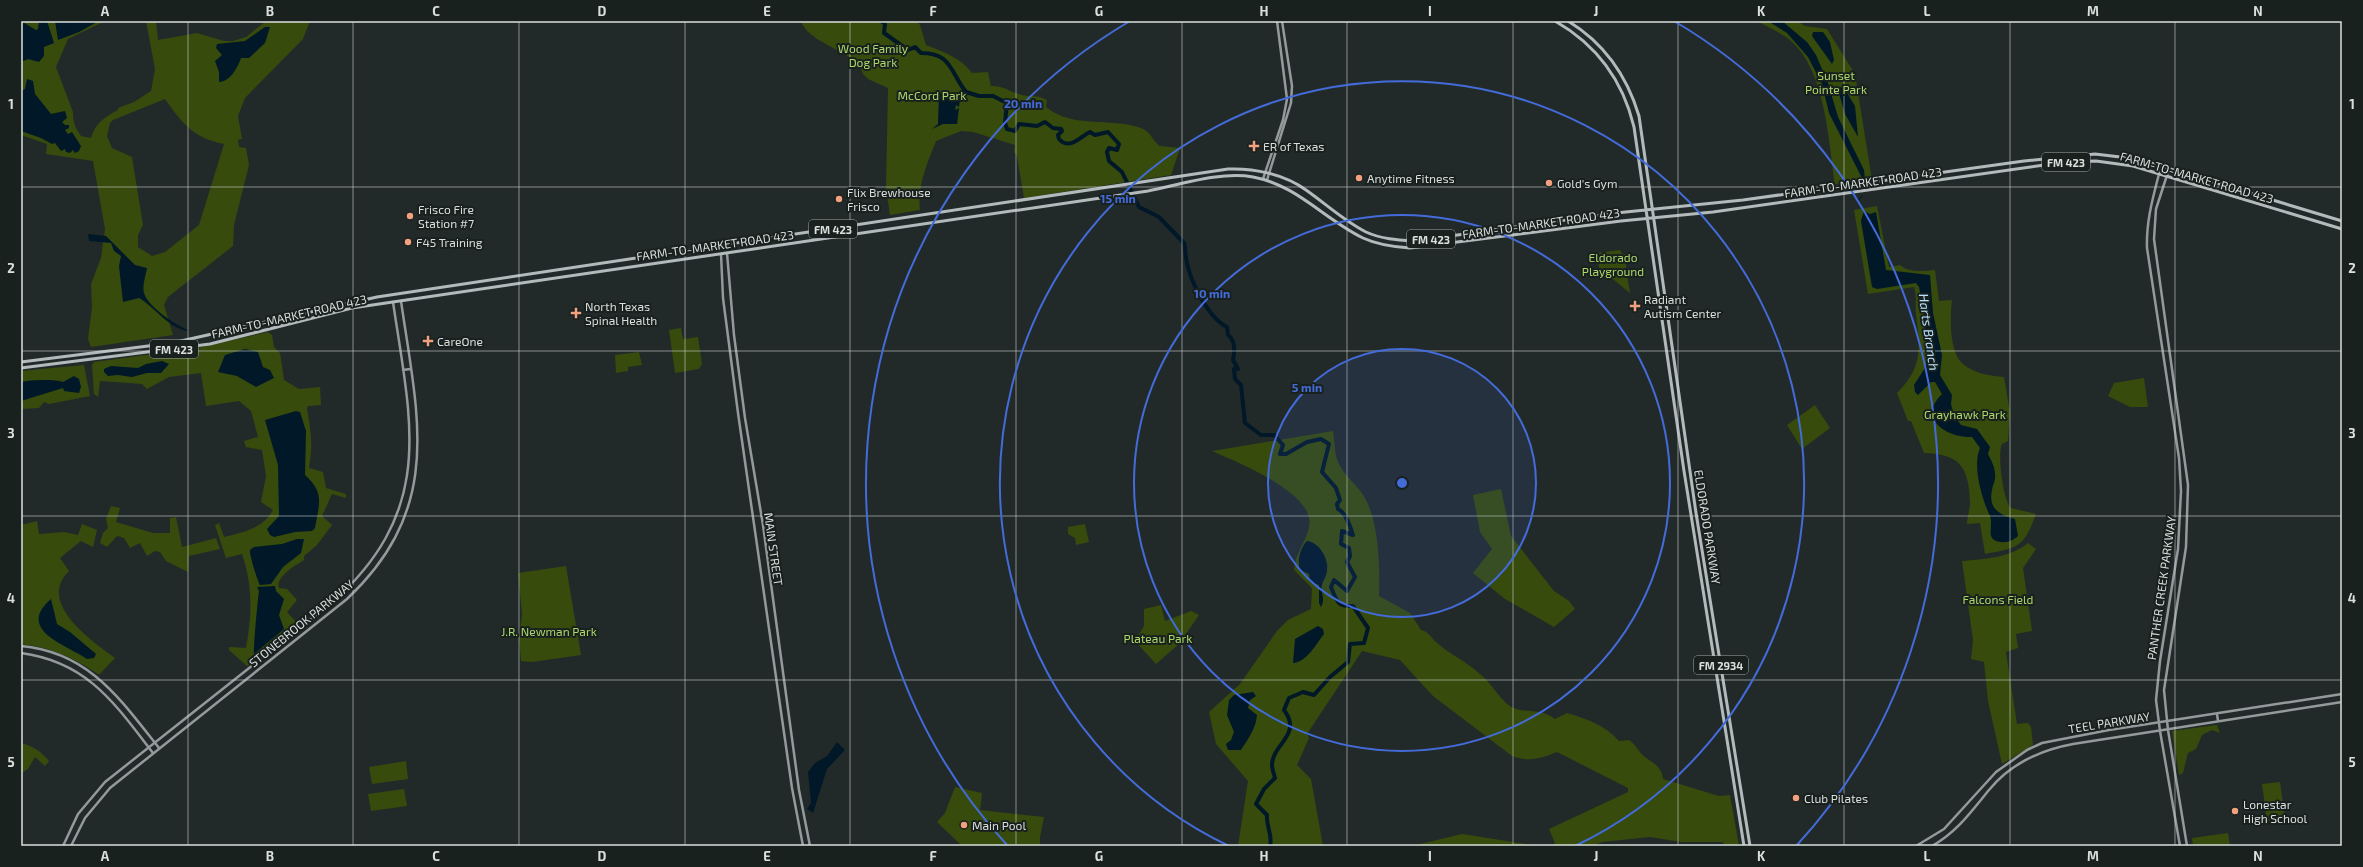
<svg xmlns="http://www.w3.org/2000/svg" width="2363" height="867" font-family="'Exo 2',sans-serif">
<rect width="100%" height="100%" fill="#222a29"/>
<path fill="#364b0c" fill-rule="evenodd" d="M21 21H105L68 39 56 67 73 112C73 122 75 128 81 136L91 138C95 123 105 117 118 110V108L134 102 151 91 155 69 146 21H156L158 40 197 33 224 41H233L246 37 266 21H310L303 39 245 98 238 116 242 139 238 140 239 147 246 148 249 165 234 225 233 246 168 297 164 305 173 335 91 347 88 339 92 307 91 284 101 258 105 229 93 161 46 154 47 144 21 135ZM165 99C182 123 193 138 224 144L199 225 165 252 152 256 138 247V235L143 225 132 157 112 148 107 136 110 123 113 120Z
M800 21H916L920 25 926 45C943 52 960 57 972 73L988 72 991 86C1001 85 1009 91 1019 94 1029 98 1037 94 1047 100L1046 107C1073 129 1110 117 1141 128 1151 131 1152 141 1160 146L1180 148 1171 175 1024 198 1017 156 1014 152 1015 145 973 132 961 131 936 141C927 164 917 186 920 210L890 215 886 188 888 88 868 79 863 74 858 62 817 39 807 31Z
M1757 21H1797L1805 26 1827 29 1855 74 1872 180 1835 184C1828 139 1826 66 1786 37 1777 31 1766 26 1757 21Z
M1877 206 1889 267 1900 265C1909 273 1923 271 1935 270L1939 301 1952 300C1950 315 1949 350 1961 362 1971 373 1990 376 2004 377L2010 412 2008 441 2002 444C1997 453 2003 501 2011 508L2036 514C2024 547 2019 548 1985 554L1980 523 1967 524C1967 517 1970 510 1970 503 1969 467 1960 454 1924 453L1911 421H1908L1897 393C1923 367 1920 348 1916 314 1915 305 1917 296 1914 287L1868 294 1854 210Z
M1620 250 1622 254H1626V269L1630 293 1599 268 1597 253Z
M681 328 683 339 698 337 702 364 699 369 675 373 669 330Z
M268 332 272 335 274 347 280 353 284 380 299 389 320 387 321 405 308 406 307 408C311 434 313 441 309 468L323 472 326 488 346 494V498L332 494 322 516 332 525 317 545 304 556V560C296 565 275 577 279 588L287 589 297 600 287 612 296 622 298 628 247 666 229 650V647L246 648C252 615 253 586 242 554L226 558 215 525 219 523 224 537C244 532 262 529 273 510L261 502 266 476 262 450 246 447 244 441 258 437 251 411 239 401 206 406 201 373 169 377 147 389 142 384 100 381 98 397 94 394 92 365 94 362 198 348Z
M639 352 642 365 628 367V371L616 373 615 355Z
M84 365 90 396 49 404 44 402 39 408 21 409V371Z
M2144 378 2148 407H2130L2108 396 2114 383Z
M1815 405 1830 428 1802 449 1787 425Z
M1333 431C1335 441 1334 453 1338 462 1344 477 1360 486 1367 502 1379 527 1380 568 1379 596L1410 613 1421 630C1430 632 1431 638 1437 643 1451 655 1467 662 1480 674 1490 682 1496 693 1505 702 1520 717 1536 705 1555 719L1567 713C1587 719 1605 725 1619 741L1629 740C1635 744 1635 746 1639 751 1648 763 1661 762 1663 779L1719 796 1730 795 1739 846H1724L1723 842H1681L1650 837 1602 842 1593 846H1551L1555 843 1549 829 1628 792V788L1557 752C1540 759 1529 762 1512 756L1433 696 1400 660 1362 651 1307 734 1309 738 1297 765 1311 779 1323 846H1238L1248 781 1216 744 1209 712 1240 684 1277 631 1288 620 1311 609 1312 588 1294 570C1295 553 1306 542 1309 527 1317 493 1236 462 1212 451Z
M1501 489 1511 536 1554 591 1569 601 1575 609 1554 627 1505 599 1473 573 1492 549 1480 532 1473 495Z
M111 506 120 508 116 522 153 533H170V518L176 517 182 547 216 538 220 549 189 556 188 572 166 561 160 552 155 551 147 556 140 543 130 548 124 538 117 536 107 547 100 543 103 533 108 528 106 519Z
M37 521 39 534 64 532 78 535 82 524 97 530 93 547 81 541 60 558 69 571C36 603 92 641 115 658L100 674H98C74 658 50 647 21 644V525Z
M1085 524 1089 542 1076 545 1075 538 1068 534V527Z
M2028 543 2036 549 2023 568 2032 631 2016 634 2018 648 2006 652 2017 724 2028 723 2031 727 2033 745 2002 764 1988 701 1984 662 1971 659 1973 640 1962 561C1984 559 2010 558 2028 543Z
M566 566 581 655 532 662 521 661 519 637 522 614 518 573Z
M1161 605 1165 621 1191 611 1199 615 1179 644 1156 664 1135 641 1144 626V609Z
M2217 725 2220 733 2212 730 2202 735 2196 749 2188 753 2183 773 2179 775 2172 731Z
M21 743C33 746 41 751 49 761L45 766 35 757 28 769 21 773Z
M406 761 408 779 372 784 369 767Z
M2280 782 2285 818 2267 821 2262 784Z
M955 787 982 793 980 810 1044 817 1040 837V846H962L937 822 945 813Z
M404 789 407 806 371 811 368 794Z
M2228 833 2230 846H2193L2192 838Z
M1462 834 1538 846 1416 845Z"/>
<path fill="#001828" d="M21 21 36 30 38 29 39 21H47L54 43 44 47V56L39 62 28 59 21 62Z
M55 21H99L79 32 58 40Z
M1768 21H1782L1807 42 1816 55 1828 83 1838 117 1864 170 1865 179 1862 178 1829 113 1822 84 1808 57 1787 33Z
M265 27H270L265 43 249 58H241C238 67 230 82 219 82V72L215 61 222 55 216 48 217 44 245 41Z
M1813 32H1823L1830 42 1834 60 1832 64 1812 36Z
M27 79 33 81 35 94 51 114 65 111 67 118 62 122 65 125H69V128L65 130 68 134 72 132 81 146 79 151 75 153 73 150 70 153 66 152 65 149 61 151 55 143 52 144 41 138 21 131V91L25 89Z
M1840 87 1844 88 1855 106 1858 137 1845 114 1838 90Z
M939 93 960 99 959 107 956 105 955 110 959 108 957 124H943L932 129 938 124Z
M1864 211 1870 214 1876 212 1886 270 1930 275 1933 313 1942 355 1940 375 1952 395 1951 404 1954 416 1961 425 1977 429 1990 447 1988 454C1992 462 1996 469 1995 478 1995 482 1992 486 1992 490 1988 508 1999 515 2015 519L2018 536C2013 540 2008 543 2001 542 1984 540 1994 527 1990 516 1982 499 1972 466 1980 448L1972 437C1946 438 1917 418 1942 394L1935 382H1931L1918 395 1915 392 1914 385 1925 368 1928 358 1924 314 1919 287 1916 283 1877 289 1872 287 1861 221Z
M88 234 106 236 135 265 147 268C146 274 142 286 144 293 148 307 177 326 190 331 171 331 155 307 139 298L123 302 119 266 121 256 114 251 111 243 89 241Z
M245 349 258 352 263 367 270 370 274 378 256 387 237 376 218 372 225 355Z
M162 361 169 364 161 373H147L132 377 118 375 108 376 104 372V369L111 366 138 368 146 364Z
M74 376 79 379 81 387 79 393 64 391 63 388 21 401V382C30 380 55 379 63 382Z
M296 411 300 412 306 431 305 475C325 493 319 504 315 528L312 531 295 532 274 537 270 535 267 529 279 516 278 465 265 420Z
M297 539H304L301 553 283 567 271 584 260 585C257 580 249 553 250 550L254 547 282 544Z
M1307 541C1319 542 1329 559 1327 570 1327 576 1323 580 1322 585 1320 592 1326 599 1321 607L1319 603V585L1310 582 1309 574 1300 570C1297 561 1300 548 1307 541Z
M275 586 276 591 284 599 279 615 284 629 254 654C253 650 258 597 259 591L257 587Z
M51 599 57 624 70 632 96 654 94 658 87 659C67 645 15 630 51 599Z
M1318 626 1323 629 1324 634C1317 643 1306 663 1293 663L1295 639Z
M1253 692 1256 696 1250 700 1248 708 1257 715C1256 728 1248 739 1241 750H1228L1226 744 1231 740 1234 732 1227 715 1229 700 1234 695Z
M837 742 845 750 827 769 813 813 807 809 811 803 808 772 815 763 827 756Z"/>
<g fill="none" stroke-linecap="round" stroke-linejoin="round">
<path stroke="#001828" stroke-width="1" d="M1862 196 1858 201 1864 212"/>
<path stroke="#001828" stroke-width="4" d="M881 21 885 24 884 33 908 50 915 47 921 53C952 53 950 72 966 92L979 96H993L1007 103 1005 123 1007 129 1015 131 1019 124 1037 126 1045 122 1053 128 1061 129 1062 131 1058 135 1059 139C1070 151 1081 136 1090 132L1095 135 1108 132 1119 144 1117 150 1109 148 1107 152 1109 161 1122 172 1139 207 1159 217 1184 243C1186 248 1185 253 1186 258 1189 279 1208 318 1227 327L1228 335C1236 341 1235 351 1233 360L1238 369H1234L1235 379 1241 385 1245 423 1261 435H1274L1283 445 1280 454H1286L1307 442 1321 439 1329 444 1322 472 1336 488 1340 500 1337 504 1338 509C1346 513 1350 526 1353 535L1342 531 1341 544 1349 548 1350 556 1347 562 1355 577 1347 591 1334 580 1331 587C1337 601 1337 607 1353 606L1368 628 1364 643 1350 644 1348 662 1330 677 1314 695 1303 692 1289 698 1284 710C1303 735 1272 744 1272 765 1272 769 1274 774 1275 778L1264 789 1256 804 1267 815C1266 826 1273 836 1270 846"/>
<path stroke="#949a9c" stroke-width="2.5" d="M2161 166C2154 194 2146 219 2147 248L2179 458 2181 491 2178 549 2160 661 2156 700 2160 731 2180 846
M2169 169 2156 209 2154 239 2188 485 2186 547 2164 690 2168 730 2187 846
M1263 179 1283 120 1287 99 1277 21
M1267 180 1291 103 1292 86 1282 21
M727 253 734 335 745 418 763 525 799 790 810 846
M721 254 723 298 738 413 792 788 803 846
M403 370 410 369
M21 646C89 652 120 699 159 748
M21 653C88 662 115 704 153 753
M2217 714 2218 721
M63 846 78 814 105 782 334 601C436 508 411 424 393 302
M71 846 85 818 110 788 347 599C444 507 418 419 401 301
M1916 846 1944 829 1996 772 2027 750 2042 743 2109 730 2342 694
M1932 846C1957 832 1971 812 1989 790 2010 764 2041 750 2073 744L2342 702"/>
<path stroke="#b2babc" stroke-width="3" d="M1555 21C1597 45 1623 81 1634 127L1684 471 1744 846
M1568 21C1604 43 1627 76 1639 116L1696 513 1750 846
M21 362 172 343 377 297 1228 169C1254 168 1284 174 1306 190 1326 204 1344 221 1366 232 1381 239 1398 240 1414 241L1616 213 1743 200 2024 161 2095 154 2137 159 2342 221
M21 368 210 344 352 308 1148 191C1179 185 1221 171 1253 177 1297 185 1324 219 1363 238 1378 245 1394 247 1410 248L1621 221 1713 212 2065 162 2096 161 2133 166 2342 229"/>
</g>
<path fill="none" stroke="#dadfde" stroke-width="1" stroke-opacity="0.55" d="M188 21V846M353 21V846M519 21V846M685 21V846M850 21V846M1016 21V846M1182 21V846M1347 21V846M1513 21V846M1678 21V846M1844 21V846M2010 21V846M2175 21V846M21 187H2342M21 351H2342M21 516H2342M21 680H2342"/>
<circle cx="1402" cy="483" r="134" fill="#436bd9" fill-opacity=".12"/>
<g fill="none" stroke="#436bd9" stroke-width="2">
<circle cx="1402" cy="483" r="134"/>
<circle cx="1402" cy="483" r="268"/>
<path d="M1229 846A402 402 0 1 1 1575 846"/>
<path d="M1007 845A536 536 0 0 1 1130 21M1674 21A536 536 0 0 1 1797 845"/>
</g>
<g fill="#f2a17e" stroke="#19211f" stroke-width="1.5">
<path d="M1252 140h4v4h4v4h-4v4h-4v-4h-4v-4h4z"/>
<circle cx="1359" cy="178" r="4"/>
<circle cx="1549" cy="183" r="4"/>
<circle cx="839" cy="199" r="4"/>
<circle cx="410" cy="216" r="4"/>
<circle cx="408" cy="242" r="4"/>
<path d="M1633 300h4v4h4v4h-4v4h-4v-4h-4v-4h4z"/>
<path d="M574 307h4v4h4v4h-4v4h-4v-4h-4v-4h4z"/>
<path d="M426 335h4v4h4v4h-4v4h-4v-4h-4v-4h4z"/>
<circle cx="1796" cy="798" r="4"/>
<circle cx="2235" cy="811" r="4"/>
<circle cx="964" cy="825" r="4"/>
</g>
<g text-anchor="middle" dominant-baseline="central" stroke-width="4" stroke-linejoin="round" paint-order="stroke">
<g fill="#19211f" stroke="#a0a6a5" stroke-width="1">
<rect x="2042" y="153" width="48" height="18" rx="3"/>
<rect x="809" y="220" width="48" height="18" rx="3"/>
<rect x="1407" y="230" width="48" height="18" rx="3"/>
<rect x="150" y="340" width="48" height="18" rx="3"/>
<rect x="1694" y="656" width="54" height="18" rx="3"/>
</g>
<g font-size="11" font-weight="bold" fill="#dadfde">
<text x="2066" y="162">FM 423</text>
<text x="833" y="229">FM 423</text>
<text x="1431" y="239">FM 423</text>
<text x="174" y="349">FM 423</text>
<text x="1721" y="665">FM 2934</text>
</g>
<g font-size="12" fill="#acd769" stroke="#19211f">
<text x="873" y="48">Wood Family<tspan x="873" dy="14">Dog Park</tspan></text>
<text x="1836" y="75">Sunset<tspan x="1836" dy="14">Pointe Park</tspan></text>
<text x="932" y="95">McCord Park</text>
<text x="1613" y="257">Eldorado<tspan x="1613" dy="14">Playground</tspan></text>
<text x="1965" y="414">Grayhawk Park</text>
<text x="1998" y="599">Falcons Field</text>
<text x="549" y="631">J.R. Newman Park</text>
<text x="1158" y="638">Plateau Park</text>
</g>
<g font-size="12" fill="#dadfde" stroke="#19211f" text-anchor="start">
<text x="1263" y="146">ER of Texas</text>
<text x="1367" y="178">Anytime Fitness</text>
<text x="1557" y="183">Gold's Gym</text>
<text x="847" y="192">Flix Brewhouse<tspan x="847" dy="14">Frisco</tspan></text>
<text x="418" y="209">Frisco Fire<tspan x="418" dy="14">Station #7</tspan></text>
<text x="416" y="242">F45 Training</text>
<text x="1644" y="299">Radiant<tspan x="1644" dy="14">Autism Center</tspan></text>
<text x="585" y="306">North Texas<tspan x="585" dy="14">Spinal Health</tspan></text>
<text x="437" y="341">CareOne</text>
<text x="1804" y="798">Club Pilates</text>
<text x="2243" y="804">Lonestar<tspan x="2243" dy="14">High School</tspan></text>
<text x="972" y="825">Main Pool</text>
</g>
<g font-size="12" fill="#dadfde" stroke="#19211f">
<text transform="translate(2197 177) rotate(16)">FARM-TO-MARKET ROAD 423</text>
<text transform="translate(1863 182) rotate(-8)">FARM-TO-MARKET ROAD 423</text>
<text transform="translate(1541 223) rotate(-8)">FARM-TO-MARKET ROAD 423</text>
<text transform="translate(715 245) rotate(-8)">FARM-TO-MARKET ROAD 423</text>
<text transform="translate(289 316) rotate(-13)">FARM-TO-MARKET ROAD 423</text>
<text transform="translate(1708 527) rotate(81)">ELDORADO PARKWAY</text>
<text transform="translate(774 549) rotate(82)">MAIN STREET</text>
<text transform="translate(2161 588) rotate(-82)">PANTHER CREEK PARKWAY</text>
<text transform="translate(301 623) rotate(-39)">STONEBROOK PARKWAY</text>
<text transform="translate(2109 722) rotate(-9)">TEEL PARKWAY</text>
</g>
<g font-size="13" font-style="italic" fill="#b8e2fe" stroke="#19211f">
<text transform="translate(1929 332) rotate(82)">Harts Branch</text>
</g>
</g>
<circle cx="1402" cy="483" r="6" fill="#436bd9" stroke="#19211f" stroke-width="2"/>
<g font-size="12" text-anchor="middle" font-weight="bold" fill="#436bd9" stroke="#19211f" stroke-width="4" stroke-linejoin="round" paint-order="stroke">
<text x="1023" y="108">20 min</text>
<text x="1118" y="203">15 min</text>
<text x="1212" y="298">10 min</text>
<text x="1307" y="392">5 min</text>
</g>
<rect width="2363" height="867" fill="none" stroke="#19211f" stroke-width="44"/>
<rect x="22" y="22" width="2319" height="823" fill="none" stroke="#dadfde" stroke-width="1.5"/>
<g font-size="13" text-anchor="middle" font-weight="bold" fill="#dadfde">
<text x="105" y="16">A</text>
<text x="270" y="16">B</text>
<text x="436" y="16">C</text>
<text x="602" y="16">D</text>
<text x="767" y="16">E</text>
<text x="933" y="16">F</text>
<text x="1099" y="16">G</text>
<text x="1264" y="16">H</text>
<text x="1430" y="16">I</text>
<text x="1596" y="16">J</text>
<text x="1761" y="16">K</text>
<text x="1927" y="16">L</text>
<text x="2093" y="16">M</text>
<text x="2258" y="16">N</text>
<text x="11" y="109">1</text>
<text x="2352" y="109">1</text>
<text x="11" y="273">2</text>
<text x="2352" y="273">2</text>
<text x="11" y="438">3</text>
<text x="2352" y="438">3</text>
<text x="11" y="603">4</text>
<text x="2352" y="603">4</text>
<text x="11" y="767">5</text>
<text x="2352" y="767">5</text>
<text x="105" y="861">A</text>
<text x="270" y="861">B</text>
<text x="436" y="861">C</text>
<text x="602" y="861">D</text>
<text x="767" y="861">E</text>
<text x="933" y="861">F</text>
<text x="1099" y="861">G</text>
<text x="1264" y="861">H</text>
<text x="1430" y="861">I</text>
<text x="1596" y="861">J</text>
<text x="1761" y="861">K</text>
<text x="1927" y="861">L</text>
<text x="2093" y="861">M</text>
<text x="2258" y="861">N</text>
</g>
</svg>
